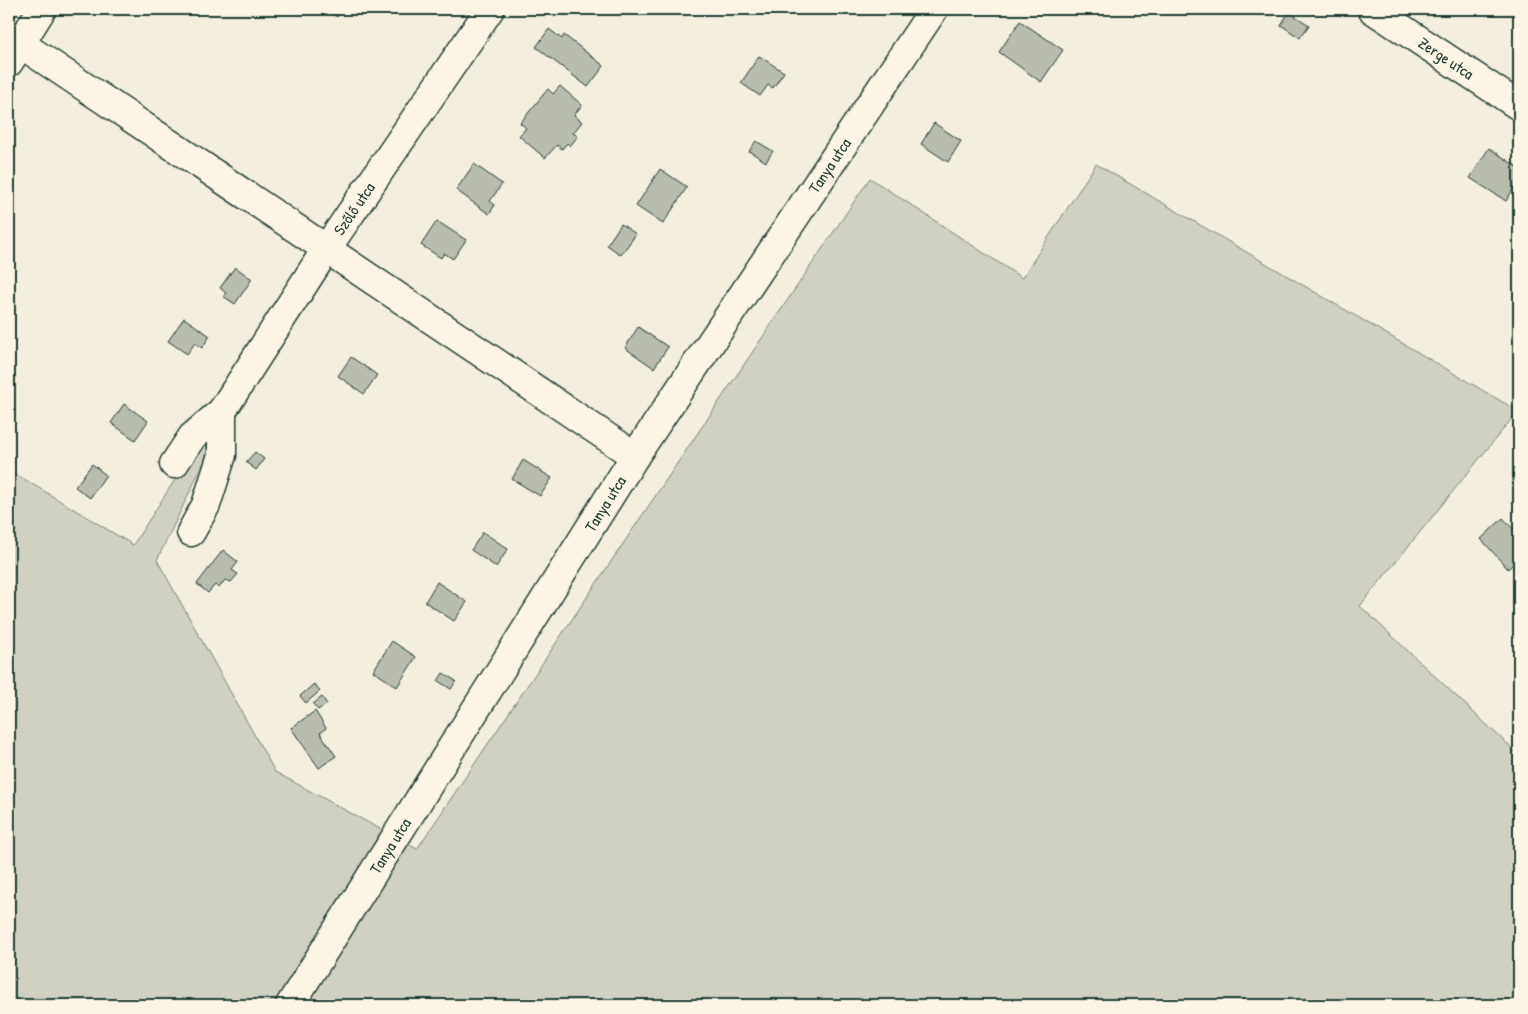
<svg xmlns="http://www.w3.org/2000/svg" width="1528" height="1014" font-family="'Patrick Hand',sans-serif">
<rect width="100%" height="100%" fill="#f3eede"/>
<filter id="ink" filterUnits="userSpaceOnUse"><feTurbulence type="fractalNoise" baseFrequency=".02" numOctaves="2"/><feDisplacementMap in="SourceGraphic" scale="10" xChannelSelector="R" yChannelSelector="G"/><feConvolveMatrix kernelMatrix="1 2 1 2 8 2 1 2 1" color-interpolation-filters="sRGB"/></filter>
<g filter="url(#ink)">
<path fill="#d0d1c2" stroke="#78877b" d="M1096 164 1518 411 1360 606 1519 755V1005H9V470L133 545 194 450 209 439 206 458 157 560 275 772 417 849 870 178 1022 278Z"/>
<path fill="#b8bcae" stroke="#1f3d34" d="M325 9H342L337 17Z
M1289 12 1309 25 1300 38 1281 25Z
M1020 21 1063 50 1041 82 999 52Z
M549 29 562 39 564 35 604 66 588 87 536 47Z
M759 56 784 72 773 88 768 85 760 96 741 83Z
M560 86 582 105 574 115 582 122 573 133 578 136 570 146 567 143 562 149 557 145 545 158 519 136 526 128 520 123 548 89 553 94Z
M934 123 961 141 948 162 921 144Z
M756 141 773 151 766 162 749 151Z
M1489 148 1519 168V180L1506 201 1470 178Z
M474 164 502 184 490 201 495 205 489 214 456 190Z
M660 169 687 187 663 224 636 206Z
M437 221 466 240 453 259 444 253 441 258 421 245Z
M621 224 636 234 621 255 607 245Z
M235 267 252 279 235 304 223 296 226 293 220 288Z
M184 318 210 336 202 348 195 343 187 354 168 341Z
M638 327 668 347 654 368 625 348Z
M351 357 377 375 364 394 338 376Z
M124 404 148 421 135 440 111 423Z
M255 452 264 459 256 470 246 462Z
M523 460 552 478 540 496 512 479Z
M92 464 106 475 90 498 75 487Z
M1503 518 1519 535V558L1508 569 1481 539Z
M483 532 508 549 496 567 471 550Z
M223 550 238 562 232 570 238 574 231 582 225 580 219 588 215 585 208 593 197 584Z
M437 582 467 602 454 621 425 602Z
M392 641 416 657 397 687 373 671Z
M443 673 456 681 451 689 438 681Z
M314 684 320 691 306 703 300 696Z
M322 697 327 704 318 710 313 704Z
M315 711 326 728 320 733 336 756 319 768 291 728Z"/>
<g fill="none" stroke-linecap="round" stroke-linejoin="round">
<g stroke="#1f3d34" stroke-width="31">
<g id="minor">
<path id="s1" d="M1372 9 1519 106"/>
<path d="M9 36 635 456"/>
<path d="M9 62 42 9"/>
<path d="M174 464 192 437 222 411"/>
<path id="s2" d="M191 532 206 505 222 455V411L327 248 490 9"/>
<path id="s3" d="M290 1005 635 456 934 9"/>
</g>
</g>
<use href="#minor" stroke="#fcf5e5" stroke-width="28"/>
</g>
</g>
<g text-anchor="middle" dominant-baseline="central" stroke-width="4.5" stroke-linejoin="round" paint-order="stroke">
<g font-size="16" fill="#1f3d34" stroke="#fcf5e5">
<text stroke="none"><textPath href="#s1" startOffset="89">Zerge utca</textPath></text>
<text stroke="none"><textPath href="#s3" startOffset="998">Tanya utca</textPath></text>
<text stroke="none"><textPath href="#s2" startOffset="369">Szőlő utca</textPath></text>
<text stroke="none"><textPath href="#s3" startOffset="592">Tanya utca</textPath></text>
<text stroke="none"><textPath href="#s3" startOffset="188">Tanya utca</textPath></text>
</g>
</g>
<rect width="1528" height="1014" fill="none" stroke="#fcf5e5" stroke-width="30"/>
<rect x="15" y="15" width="1498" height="984" fill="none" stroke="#1f3d34" stroke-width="2" filter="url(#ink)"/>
</svg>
